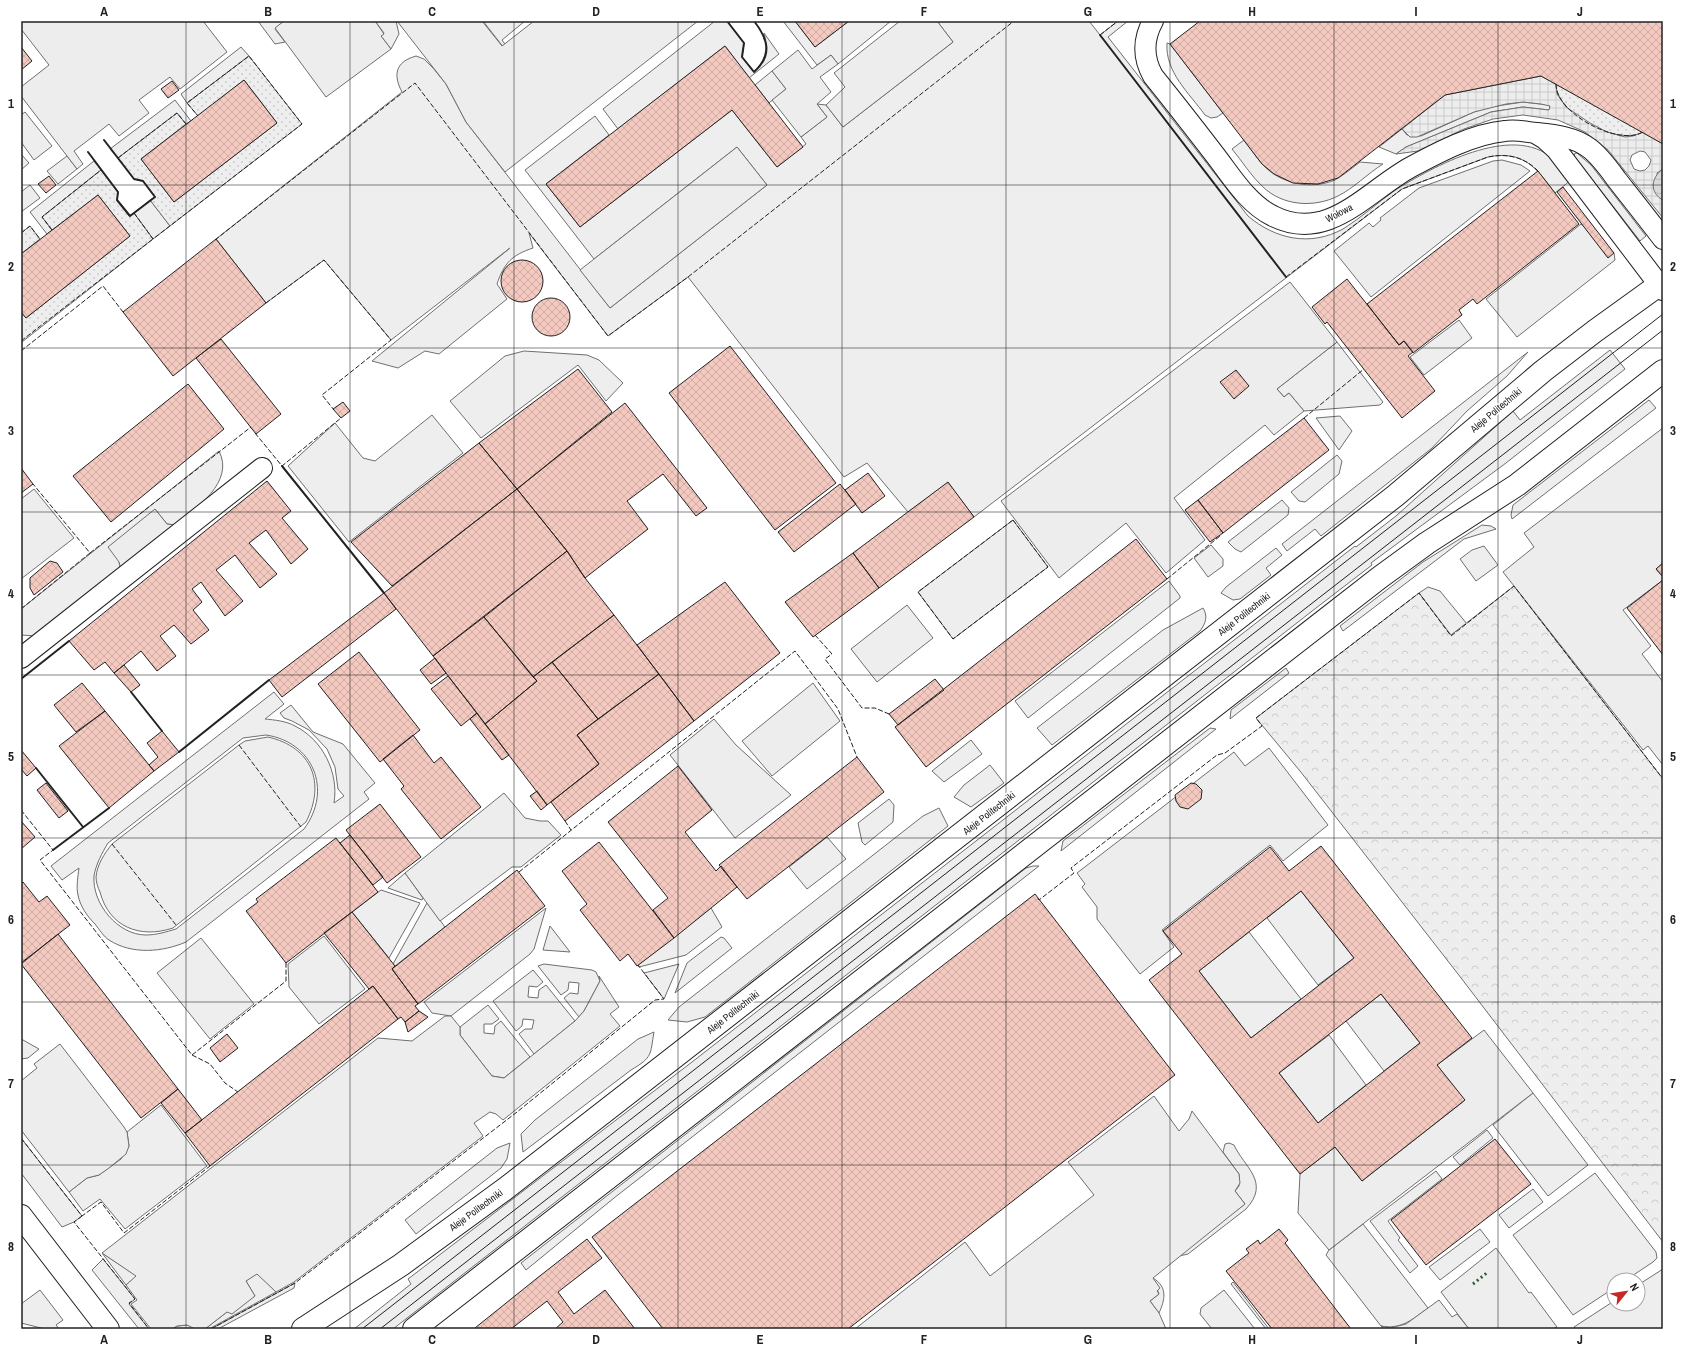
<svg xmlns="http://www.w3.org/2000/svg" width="1684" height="1350" font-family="'Archivo Narrow',sans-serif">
<defs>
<pattern id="park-crowns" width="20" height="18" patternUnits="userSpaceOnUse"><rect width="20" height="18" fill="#eee"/><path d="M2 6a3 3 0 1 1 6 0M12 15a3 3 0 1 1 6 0" fill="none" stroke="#ccc"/></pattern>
<pattern id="garden-dots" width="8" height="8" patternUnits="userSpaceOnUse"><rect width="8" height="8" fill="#eee"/><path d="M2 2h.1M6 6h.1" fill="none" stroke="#ccc" stroke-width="1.8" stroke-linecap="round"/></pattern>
<pattern id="plaza-grid" width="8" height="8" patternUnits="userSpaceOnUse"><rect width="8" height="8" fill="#ededed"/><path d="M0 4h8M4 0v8" fill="none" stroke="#cbcbcb"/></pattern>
<pattern id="water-ripples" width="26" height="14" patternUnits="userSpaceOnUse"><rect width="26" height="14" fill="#d9d9d9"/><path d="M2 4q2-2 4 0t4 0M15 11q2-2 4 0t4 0" fill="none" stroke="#bababa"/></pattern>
<pattern id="building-cross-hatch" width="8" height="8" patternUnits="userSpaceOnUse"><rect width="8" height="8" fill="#f3c9c0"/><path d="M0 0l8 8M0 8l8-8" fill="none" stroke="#d0aca5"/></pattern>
</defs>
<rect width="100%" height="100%" fill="#fff"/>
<path fill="#eee" stroke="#6f6f6f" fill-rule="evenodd" d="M258 21H284L275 29 285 42 275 44Z
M375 21H396L399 34 391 49 381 36 384 33Z
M483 21H525L502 40 514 57H511Z
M715 21H727L744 43 742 57 754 71C766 60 768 49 764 33L779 54 749 78 725 46 618 129 603 109Z
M783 21H795L815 47 849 21H891L838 64 831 55 817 65Z
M937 21H1089L1100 35 1118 21H1128L1108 37 1248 216C1275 239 1310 247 1343 229 1361 218 1377 203 1394 191 1432 167 1513 122 1553 159 1560 165 1565 174 1571 180L1555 193C1536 168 1524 150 1488 157L1402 189 974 517 948 483 908 512 867 463 844 477 688 277 608 336 529 233 533 248C512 255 504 263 497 284L507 299 439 354 425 351 398 368 372 361 510 248 391 340 324 260 266 303 216 239 402 92C393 75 395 62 416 56L424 59 433 68 446 84 466 122 610 308 767 185 737 147 594 259 525 170 595 116 609 135 546 184 580 227 732 110 777 167 806 144 801 137 827 117 817 104 826 105 843 127 953 42Z
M1167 43 1170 44 1223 113 1217 117 1211 118 1205 115C1189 93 1165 72 1167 43Z
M241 47 249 56 187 103 181 94Z
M772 71 786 89 769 103 755 85Z
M175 100 191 121 186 124 177 113 118 158 110 149Z
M1523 102 1549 105 1550 108 1549 110 1523 107 1491 112 1406 147 1396 154 1379 147 1402 129 1407 135 1421 136 1474 112 1490 107Z
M25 112 52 146 34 160 21 142V115Z
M1244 140C1250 148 1256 157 1263 165 1281 184 1311 190 1335 180 1344 175 1352 168 1360 162L1383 164C1367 174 1354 188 1338 196 1314 208 1283 206 1263 187 1251 176 1242 161 1232 149Z
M1575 153H1577L1591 165 1646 236 1640 241 1574 156Z
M21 154 29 163 21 170Z
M67 156 77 169 58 184 47 171Z
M94 161 101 170 42 217 52 230 47 234 30 212Z
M150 200 170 226 153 239 134 213Z
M1581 224 1614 253 1615 260 1517 337 1486 299Z
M1459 320 1472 338 1424 375 1410 357Z
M1337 342 1383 402 1380 405 1304 411 1289 393 1284 397 1277 389Z
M1610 350 1625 369 1506 463 1371 563 1372 565 1316 608 393 1329H354L411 1284 408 1279 692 1062 1355 546 1356 547 1396 516 1513 411 1520 420Z
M524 351 587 355 599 360 623 383 606 401 578 365 481 438 450 401 505 356Z
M1528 352 1507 376 1467 411 1432 448 1321 536 1315 529 1287 551 1282 544Z
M1649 400 1656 408 1512 519 1511 515 1513 505Z
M432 415 463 453 349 542 288 466 335 423 363 458 375 461Z
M1340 416 1352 431 1339 450 1316 418Z
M219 451C235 482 196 508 176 525L167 524 155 509 119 562 120 566 119 572 37 636 21 635V609Z
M1337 455 1342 461 1339 474 1305 502 1299 501 1291 492Z
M1282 500 1289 508 1288 515 1241 552 1235 549 1228 542Z
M1013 520 1048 567 953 639 918 592Z
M1482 525 1491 526 1496 529 1464 539 1343 631 1340 626 1423 562Z
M1211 545 1223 559V566L1208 577 1194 558Z
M1484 546 1498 565 1476 581 1460 559 1472 550Z
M1276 548 1282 555 1266 568 1271 575 1240 599 1233 600 1221 593 1226 587Z
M1169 581 1180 596V598L1028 718 1015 701Z
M1428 587 1440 591 1467 624 1451 636 1419 593Z
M907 605 933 638 877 682 851 649Z
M1203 608C1208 616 1206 623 1200 631L1052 745 1037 728 1163 630Z
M1286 668 1289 673 1230 719 1231 710Z
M274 692 284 704 265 719C275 720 286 721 295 726 323 740 339 773 334 803L344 796 338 789 335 767 327 749 309 730 292 721 284 718 280 713 291 705 313 732 343 744 375 783 364 792 369 799 186 942C163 952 132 955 109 940 104 937 99 929 95 924 87 916 80 906 78 895 76 887 78 876 79 868L62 880 51 866ZM266 735C313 742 333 790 304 829L176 929C166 932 156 935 146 935 118 935 92 904 94 876 96 864 102 853 108 843L243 738Z
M1210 728 1216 729 1061 851 1063 841Z
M268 737C312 747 326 783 306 822L173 928C140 939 109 927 100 892 98 888 96 882 96 877 97 865 104 854 112 844L239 745 245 741Z
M971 740 982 754 944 782 932 771Z
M990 765 1004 783 971 807 954 797 964 785Z
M889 799 894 805 893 822 865 845 862 842 858 823Z
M939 808 948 826 705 1017 687 1022 668 1020 679 1007 923 816Z
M827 837 846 859 807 889 789 867Z
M1033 866H1039L614 1198 526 1270 521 1263 1026 868Z
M405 873 423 898 422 900 388 888Z
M381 890 420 903 389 958 352 912Z
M1301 891 1354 958 1318 985 1267 918Z
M427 903 445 927 395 966 393 964Z
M546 908 534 949 530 954 451 1016 432 1013 424 1002Z
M711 908 722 927 686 955 639 967 638 965Z
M550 926 570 952 543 950Z
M1249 932 1301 999 1251 1038 1199 971Z
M324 936 365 989 319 1024 289 987 288 964Z
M721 937 724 938 732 948 675 993 687 963Z
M201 938 254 1004 210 1039 157 973Z
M544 964 592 970 596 972 600 981 584 1011 579 1017 564 998 570 993 578 994 579 983 569 982 568 990 561 995 538 966Z
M679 964 664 999 644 973Z
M533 970 543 982 537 987 529 986 528 997 538 998 539 990 546 985 575 1021 534 1054 519 1034 525 1029H532L534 1020 523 1019 522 1026 516 1031 493 1001Z
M1381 994 1420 1043 1384 1071 1346 1021Z
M488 1005 499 1019 492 1024H484V1033L494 1034 495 1026 501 1021 530 1057 504 1078 492 1076 460 1035V1027Z
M654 1032C650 1055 653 1057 631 1070L523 1152 521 1134 535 1120 638 1039Z
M1329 1035 1366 1085 1318 1123 1279 1073Z
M21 1039 23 1040 39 1049 28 1058 21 1059Z
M1533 1093 1588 1165 1548 1196 1493 1125Z
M161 1105 207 1166 125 1229 100 1199 83 1211 69 1192 87 1178 99 1175 121 1159 129 1146 127 1132Z
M1487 1130 1493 1138 1460 1165 1453 1157Z
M21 1138 82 1216 74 1222 62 1227 21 1173Z
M510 1143 507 1159 501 1168 416 1234 405 1220 497 1148Z
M1229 1143 1234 1145C1244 1167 1271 1182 1246 1209L1188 1254 1175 1257 1245 1204 1235 1191 1239 1186V1174L1223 1152 1225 1144Z
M1436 1171 1442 1179 1388 1221 1400 1238 1398 1240 1418 1266 1410 1273 1370 1221Z
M1595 1173 1656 1252 1657 1258 1653 1262 1626 1280H1614V1288L1573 1315 1513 1235Z
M1533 1189 1543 1202 1509 1228 1499 1215Z
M1363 1224 1428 1308C1413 1319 1401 1330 1381 1326L1326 1255 1329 1250Z
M1480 1229 1490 1242 1440 1280 1429 1267Z
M1496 1248 1529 1293 1531 1292 1557 1327 1553 1329H1469L1441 1292Z
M102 1253 137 1276 126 1285Z
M103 1259 135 1299 129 1304 149 1329H139L92 1270Z
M1663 1269V1329H1575L1574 1327 1614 1301V1304H1638V1285Z
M257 1273 276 1292 209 1329H205L227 1312 255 1296 246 1281Z
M1153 1278C1168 1287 1165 1300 1159 1313L1150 1301 1159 1294Z
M1233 1282 1269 1329H1266L1231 1284Z
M295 1283 294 1288 218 1329H211Z
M40 1290 63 1320 56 1325 59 1329H45L21 1323V1304Z
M1224 1290 1255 1329H1212L1200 1314 1201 1308Z
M188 1325 195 1329H172L177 1326Z"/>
<path fill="url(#park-crowns)" stroke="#6f6f6f" d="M1514 586 1663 779V1242L1458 974 1300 771 1256 718 1419 593 1451 635Z"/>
<path fill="url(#garden-dots)" stroke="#6f6f6f" d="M249 56 302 124 170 226 150 200 155 197 143 181 134 179 118 158 177 113 186 124 141 159 174 202 277 123 244 80 198 116 187 103Z
M1556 84 1643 132C1619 147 1555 113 1556 84Z
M101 170 118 192 117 200 129 216 134 213 153 239 22 342 21 312 26 318 130 236 98 195 52 230 42 217Z
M30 226 40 239 21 254V233Z"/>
<path fill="#ededed" stroke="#6f6f6f" d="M21 21H203L227 52 180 89 170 77 139 100 149 113 119 136 109 124 104 128 74 151 83 164 77 169 21 96V87L49 65 21 29Z
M284 21H375L384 34 381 36 391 49 326 97 275 28Z
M397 21H482L502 46 534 21H698L505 172 466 122 446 84Z
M900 21H937L953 42 843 127 826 105 845 87 834 73Z
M798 50 812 69 831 55 838 64 820 77 831 92 817 104 827 117 801 137 772 100 786 89 772 71Z
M737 147 767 185 610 308 580 270Z
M1502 160 1521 165 1530 171 1371 297 1334 251 1369 223 1373 227 1381 220 1380 218 1419 188 1493 161Z
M30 185 40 198 21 212V192Z
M1290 282 1337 342 1277 389 1284 397 1289 393 1304 411 1274 435 1265 425 1174 498 1205 540 1166 573 1126 523 1059 578 1001 501Z
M1663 428V563L1656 569 1663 577V580L1623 610 1651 646 1642 654 1663 682V765L1648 746 1643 750 1503 572 1534 547 1524 533Z
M34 489 74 538 21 579V499Z
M155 509 167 524 176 525 119 572 120 566 119 562 108 547Z
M813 683 840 721 772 776 742 741Z
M714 719 736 745 791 795 735 838 670 755Z
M1269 748 1328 825 1283 861 1270 845 1162 930 1174 947 1140 974 1097 919V907L1082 887 1085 884 1077 873 1234 752 1245 766Z
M504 793 525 818 540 821H548L561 835 521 867H512L440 921 405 873Z
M599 976 619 1007 610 1014 620 1026 503 1120 496 1114 490 1112 474 1123 483 1136 294 1282 276 1292 257 1274 246 1281 255 1296 232 1314 227 1312 205 1329H195L187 1325 177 1326 172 1329H151L131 1304 137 1300 126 1285 136 1276 102 1253 378 1038 412 1041 445 1016H451L460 1027V1035L492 1076 504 1078 575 1021 584 1011 600 981Z
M1484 1030 1533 1093 1329 1250 1298 1213 1300 1174 1335 1147 1362 1181 1464 1101 1437 1065Z
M60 1044 124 1127 127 1132 129 1146 126 1154 109 1168 99 1175 87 1178 69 1192 21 1130V1081L37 1068 34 1064Z
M1154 1096 1179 1131 1189 1119 1192 1111 1239 1174 1240 1183 1235 1191 1245 1204 1153 1278 1160 1288 1157 1291 1159 1294 1150 1301 1159 1313 1166 1329H855L965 1242 990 1276 1094 1195 1068 1162Z
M1439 1300 1452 1317 1457 1314 1469 1329H1384L1381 1326 1390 1328 1406 1324Z"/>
<path fill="url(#plaza-grid)" stroke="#6f6f6f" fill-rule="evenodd" d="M1541 76 1556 84 1557 94 1566 107 1590 123 1607 132 1625 137 1633 136 1643 132 1663 144V169L1657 173 1661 199 1663 200V218L1608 150 1585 132 1558 120 1523 115 1493 119 1464 129 1418 151 1396 154 1406 147 1491 112 1523 107 1549 110 1550 106 1541 104 1523 102 1506 104 1474 112 1417 137H1410L1402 129 1445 95ZM1640 151 1645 152 1651 160 1649 166 1645 170 1640 171 1634 169 1630 160 1632 155Z"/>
<path fill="url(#water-ripples)" stroke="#6f6f6f" d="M1663 169V200C1649 193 1651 177 1663 169Z"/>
<path fill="url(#building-cross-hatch)" stroke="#222" fill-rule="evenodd" d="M795 21H849L815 47Z
M1200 21H1663V144L1541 76 1445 95 1338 178 1318 184 1293 183 1274 174 1262 164 1170 44Z
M725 46 803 147 777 167 732 110 580 227 546 184Z
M21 47 32 61 21 70Z
M244 80 277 123 174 202 141 159Z
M172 81 179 90 168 98 161 89Z
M1538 171 1579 224 1477 304 1473 299 1459 310 1462 315 1413 353 1404 341 1399 345 1367 304Z
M49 176 56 185 46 193 38 184Z
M1563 187 1614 253 1608 258 1557 192Z
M98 195 130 236 26 318 21 312V254Z
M216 239 266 303 173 376 123 312Z
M501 281a21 21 0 1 1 42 0a21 21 0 1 1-42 0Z
M1347 279 1399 345 1404 341 1413 352 1408 356 1435 391 1402 418 1327 322 1325 324 1312 307Z
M532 317a19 19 0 1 1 38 0a19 19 0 1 1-38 0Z
M221 339 281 414 256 434 196 358Z
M730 346 836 483 775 530 669 393Z
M578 369 612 412 517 489 479 443Z
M1236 370 1249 386 1234 399 1220 382Z
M188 384 224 429 111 522 73 476Z
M343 402 350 411 341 418 333 409Z
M625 403 707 508 696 516 663 474 627 501 648 529 585 578 567 551 517 489Z
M1304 418 1329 450 1223 533 1198 500Z
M479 443 517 489 392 586 351 542Z
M21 468 33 484 21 493Z
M868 473 885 496 862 513 845 490Z
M267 481 291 511 282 518 308 549 291 564 266 530 249 543 277 574 260 588 235 555 216 570 243 601 225 616 201 582 192 589 202 602 193 610 209 630 191 644 174 625 160 636 176 656 157 671 141 651 114 673 105 662 94 670 69 641Z
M948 482 974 517 879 588 853 553Z
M840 484 856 504 794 552 778 532Z
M517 489 567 551 433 656 384 593Z
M1198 500 1223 533 1210 542 1185 510Z
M1136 539 1167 579 926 767 895 727Z
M567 551 585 578 614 615 533 677 484 617Z
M853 553 879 588 813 637 785 602Z
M50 561 57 563 63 572 34 595 30 588V578Z
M1663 563V577L1656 569Z
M1663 580V655L1627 608Z
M725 582 780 653 694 721 637 645Z
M384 593 396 609 282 697 269 680Z
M614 615 659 674 598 719 552 662Z
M484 617 537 681 485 724 433 656Z
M359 652 420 730 380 762 318 684Z
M435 658 446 673 431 684 420 670Z
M552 662 598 719 577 735 599 764 547 805 485 724 537 681 533 677Z
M124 665 140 685 131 692 114 673Z
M659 674 694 721 565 821 551 802 599 764 577 735Z
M448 676 477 713 461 726 431 689Z
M935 679 944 690 898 725 889 714Z
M82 683 105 711 76 732 54 705Z
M105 711 154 771 109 808 59 746Z
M477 713 509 755 502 760 470 719Z
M162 731 179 752 154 771 149 765 158 757 147 743Z
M413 735 434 763 441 757 481 807 441 839 401 789 404 786 383 759Z
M21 750 36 768 27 776 21 769Z
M857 757 884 792 747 899 719 865Z
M678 766 712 810 685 832 716 871 721 866 737 887 674 938 653 910 668 898 608 822Z
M46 783 68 811 59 818 37 790Z
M1191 783 1196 784 1202 790 1201 799 1188 809 1180 807 1176 801 1175 795Z
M537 791 547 805 541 810 530 796Z
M380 804 421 857 387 883 346 830Z
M21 821 35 837 21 849Z
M350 835 383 877 373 885 340 843Z
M336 838 378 892 286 963 246 911 258 902 256 899Z
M599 842 674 938 637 966 628 954 620 961 580 910 587 904 562 871Z
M1321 846 1472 1038 1437 1065 1465 1100 1362 1181 1335 1147 1300 1174 1149 980 1182 954 1163 931 1270 847 1289 871ZM1301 891 1354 958 1251 1038 1199 971ZM1381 994 1420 1043 1318 1123 1279 1073Z
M517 870 545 906 418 1004 392 969Z
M23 882 39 902 47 896 70 925 21 963V884Z
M1035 894 1175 1075 848 1329H663L592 1237Z
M352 912 395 966 392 969 418 1004 415 1006 419 1011 405 1022 401 1017 398 1019 373 986 369 989 324 933Z
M58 934 178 1089 141 1118 21 964Z
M373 986 398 1019 210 1166 185 1133Z
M419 1011 428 1017 408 1032 405 1022Z
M227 1034 238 1048 220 1062 210 1048Z
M178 1089 202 1120 185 1133 161 1103Z
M1495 1139 1531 1184 1426 1265 1391 1220Z
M1279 1229 1288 1240 1285 1243 1351 1329H1272L1226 1271 1249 1253 1246 1249 1258 1240 1260 1244Z
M587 1239 602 1258 558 1292 574 1314 605 1290 635 1329H555L563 1322 547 1301 511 1329H476L475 1328 536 1279Z"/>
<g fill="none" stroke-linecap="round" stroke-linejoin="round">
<g stroke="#222" stroke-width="22">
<path id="street" d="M1153 21C1143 39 1143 58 1153 76 1174 102 1195 129 1215 155 1232 177 1248 204 1273 216 1328 244 1367 191 1411 167 1439 152 1473 134 1505 131 1516 129 1526 132 1537 133 1556 135 1574 137 1589 148 1600 156 1609 169 1617 180 1632 199 1648 219 1663 239
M1535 133 1545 139 1556 149 1663 290
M21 658 262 468"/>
</g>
<g stroke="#222" stroke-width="24">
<path id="secondary" d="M21 1216 108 1329
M303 1329 401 1265 505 1189 1395 496 1543 371 1595 331 1663 282
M414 1329 1379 578 1427 543 1517 485 1663 371"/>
</g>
<use href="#street" stroke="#fff" stroke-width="20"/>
<use href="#secondary" stroke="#fff" stroke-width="22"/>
<path stroke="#222" stroke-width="1" d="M362 1329 1663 314
M380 1329 1663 330"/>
<path stroke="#2f5e38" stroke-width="3" stroke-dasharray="2 3" stroke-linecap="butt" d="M1473 1284 1488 1272"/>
<path stroke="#222" stroke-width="1" stroke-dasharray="5 2" stroke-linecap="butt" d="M1100 35 1118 21
M1556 84C1555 113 1619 147 1643 132
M118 158 177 113 186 124
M134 213 153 239 302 124 249 56 187 103 198 116
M52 230 42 217 101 170
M21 233 30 226 40 239
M215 240 415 83 608 336 688 277 1014 21
M1286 277 1402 189 1488 157C1506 153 1525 157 1538 171
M266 303 324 260 391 340 322 395 334 410
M21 341 153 239
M21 351 103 286 123 312 125 310
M1304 418 1364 369
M255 433 282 466 341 418 339 416
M1013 520 1048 567 953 639 918 592Z
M90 553 251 427
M1167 579 1220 536
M21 609 90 553 33 484
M815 635 832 654 825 659 862 708H875L889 714
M239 745 301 827
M21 810 53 850 40 860 192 1055 210 1064 225 1083 238 1092
M565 821 571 830
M112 844 176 925
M519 872 795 651 838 709 857 757
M1038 898 1039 900 1074 873 1071 868 1217 755 1225 753 1262 726 1256 718 1419 593 1451 636 1514 586 1663 779
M192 1055 286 981V963
M21 1138 82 1216 101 1202 124 1233 210 1166
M82 1216 74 1222 135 1299 129 1303 149 1329
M211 1329 295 1283 517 1112 655 1000 664 999 638 965"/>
<path stroke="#222" stroke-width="2" d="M727 21 744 43 742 57 754 72C773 55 768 39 754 21
M1100 35 1286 277
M88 152 118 192 117 200 130 216 155 197 143 181 134 179 104 140
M282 466 384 593
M21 679 69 641
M131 692 162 731
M179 752 269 680
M36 768 83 827
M53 850 109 808"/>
</g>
<path fill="none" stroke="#222" stroke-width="1" stroke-opacity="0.55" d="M186 21V1329M350 21V1329M514 21V1329M678 21V1329M842 21V1329M1006 21V1329M1170 21V1329M1334 21V1329M1498 21V1329M21 185H1663M21 348H1663M21 512H1663M21 675H1663M21 838H1663M21 1002H1663M21 1165H1663"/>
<g text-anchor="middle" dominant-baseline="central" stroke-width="3" stroke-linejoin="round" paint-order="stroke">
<g font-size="10" fill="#222" stroke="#fff">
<text transform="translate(1339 213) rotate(-27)">Wołowa</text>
<text transform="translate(1496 410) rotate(-40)">Aleje Politechniki</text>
<text transform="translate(1244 614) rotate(-38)">Aleje Politechniki</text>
<text transform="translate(989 813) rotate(-38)">Aleje Politechniki</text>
<text transform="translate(733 1012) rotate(-38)">Aleje Politechniki</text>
<text transform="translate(476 1210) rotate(-36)">Aleje Politechniki</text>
</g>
</g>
<rect width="1684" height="1350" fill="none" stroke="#ffffff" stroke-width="44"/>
<g transform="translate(1626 1292) rotate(60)"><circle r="19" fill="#ffffff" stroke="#a7a7a7"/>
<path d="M0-3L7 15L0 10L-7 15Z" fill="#c62828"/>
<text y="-6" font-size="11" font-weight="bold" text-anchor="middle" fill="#222222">N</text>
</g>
<rect x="22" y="22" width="1640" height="1306" fill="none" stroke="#222" stroke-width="1.5"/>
<g font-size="13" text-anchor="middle" font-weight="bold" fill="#222">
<text x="104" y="16">A</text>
<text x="268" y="16">B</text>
<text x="432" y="16">C</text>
<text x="596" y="16">D</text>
<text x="760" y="16">E</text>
<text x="924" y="16">F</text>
<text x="1088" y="16">G</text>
<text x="1252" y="16">H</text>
<text x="1416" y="16">I</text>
<text x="1580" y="16">J</text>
<text x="11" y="108">1</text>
<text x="1673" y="108">1</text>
<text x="11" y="271">2</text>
<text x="1673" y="271">2</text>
<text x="11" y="435">3</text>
<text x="1673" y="435">3</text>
<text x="11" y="598">4</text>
<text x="1673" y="598">4</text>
<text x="11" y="761">5</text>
<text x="1673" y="761">5</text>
<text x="11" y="924">6</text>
<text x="1673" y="924">6</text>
<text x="11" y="1088">7</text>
<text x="1673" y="1088">7</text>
<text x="11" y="1251">8</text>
<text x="1673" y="1251">8</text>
<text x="104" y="1344">A</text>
<text x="268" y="1344">B</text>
<text x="432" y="1344">C</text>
<text x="596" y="1344">D</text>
<text x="760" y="1344">E</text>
<text x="924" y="1344">F</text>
<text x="1088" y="1344">G</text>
<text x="1252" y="1344">H</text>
<text x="1416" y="1344">I</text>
<text x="1580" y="1344">J</text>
</g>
</svg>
